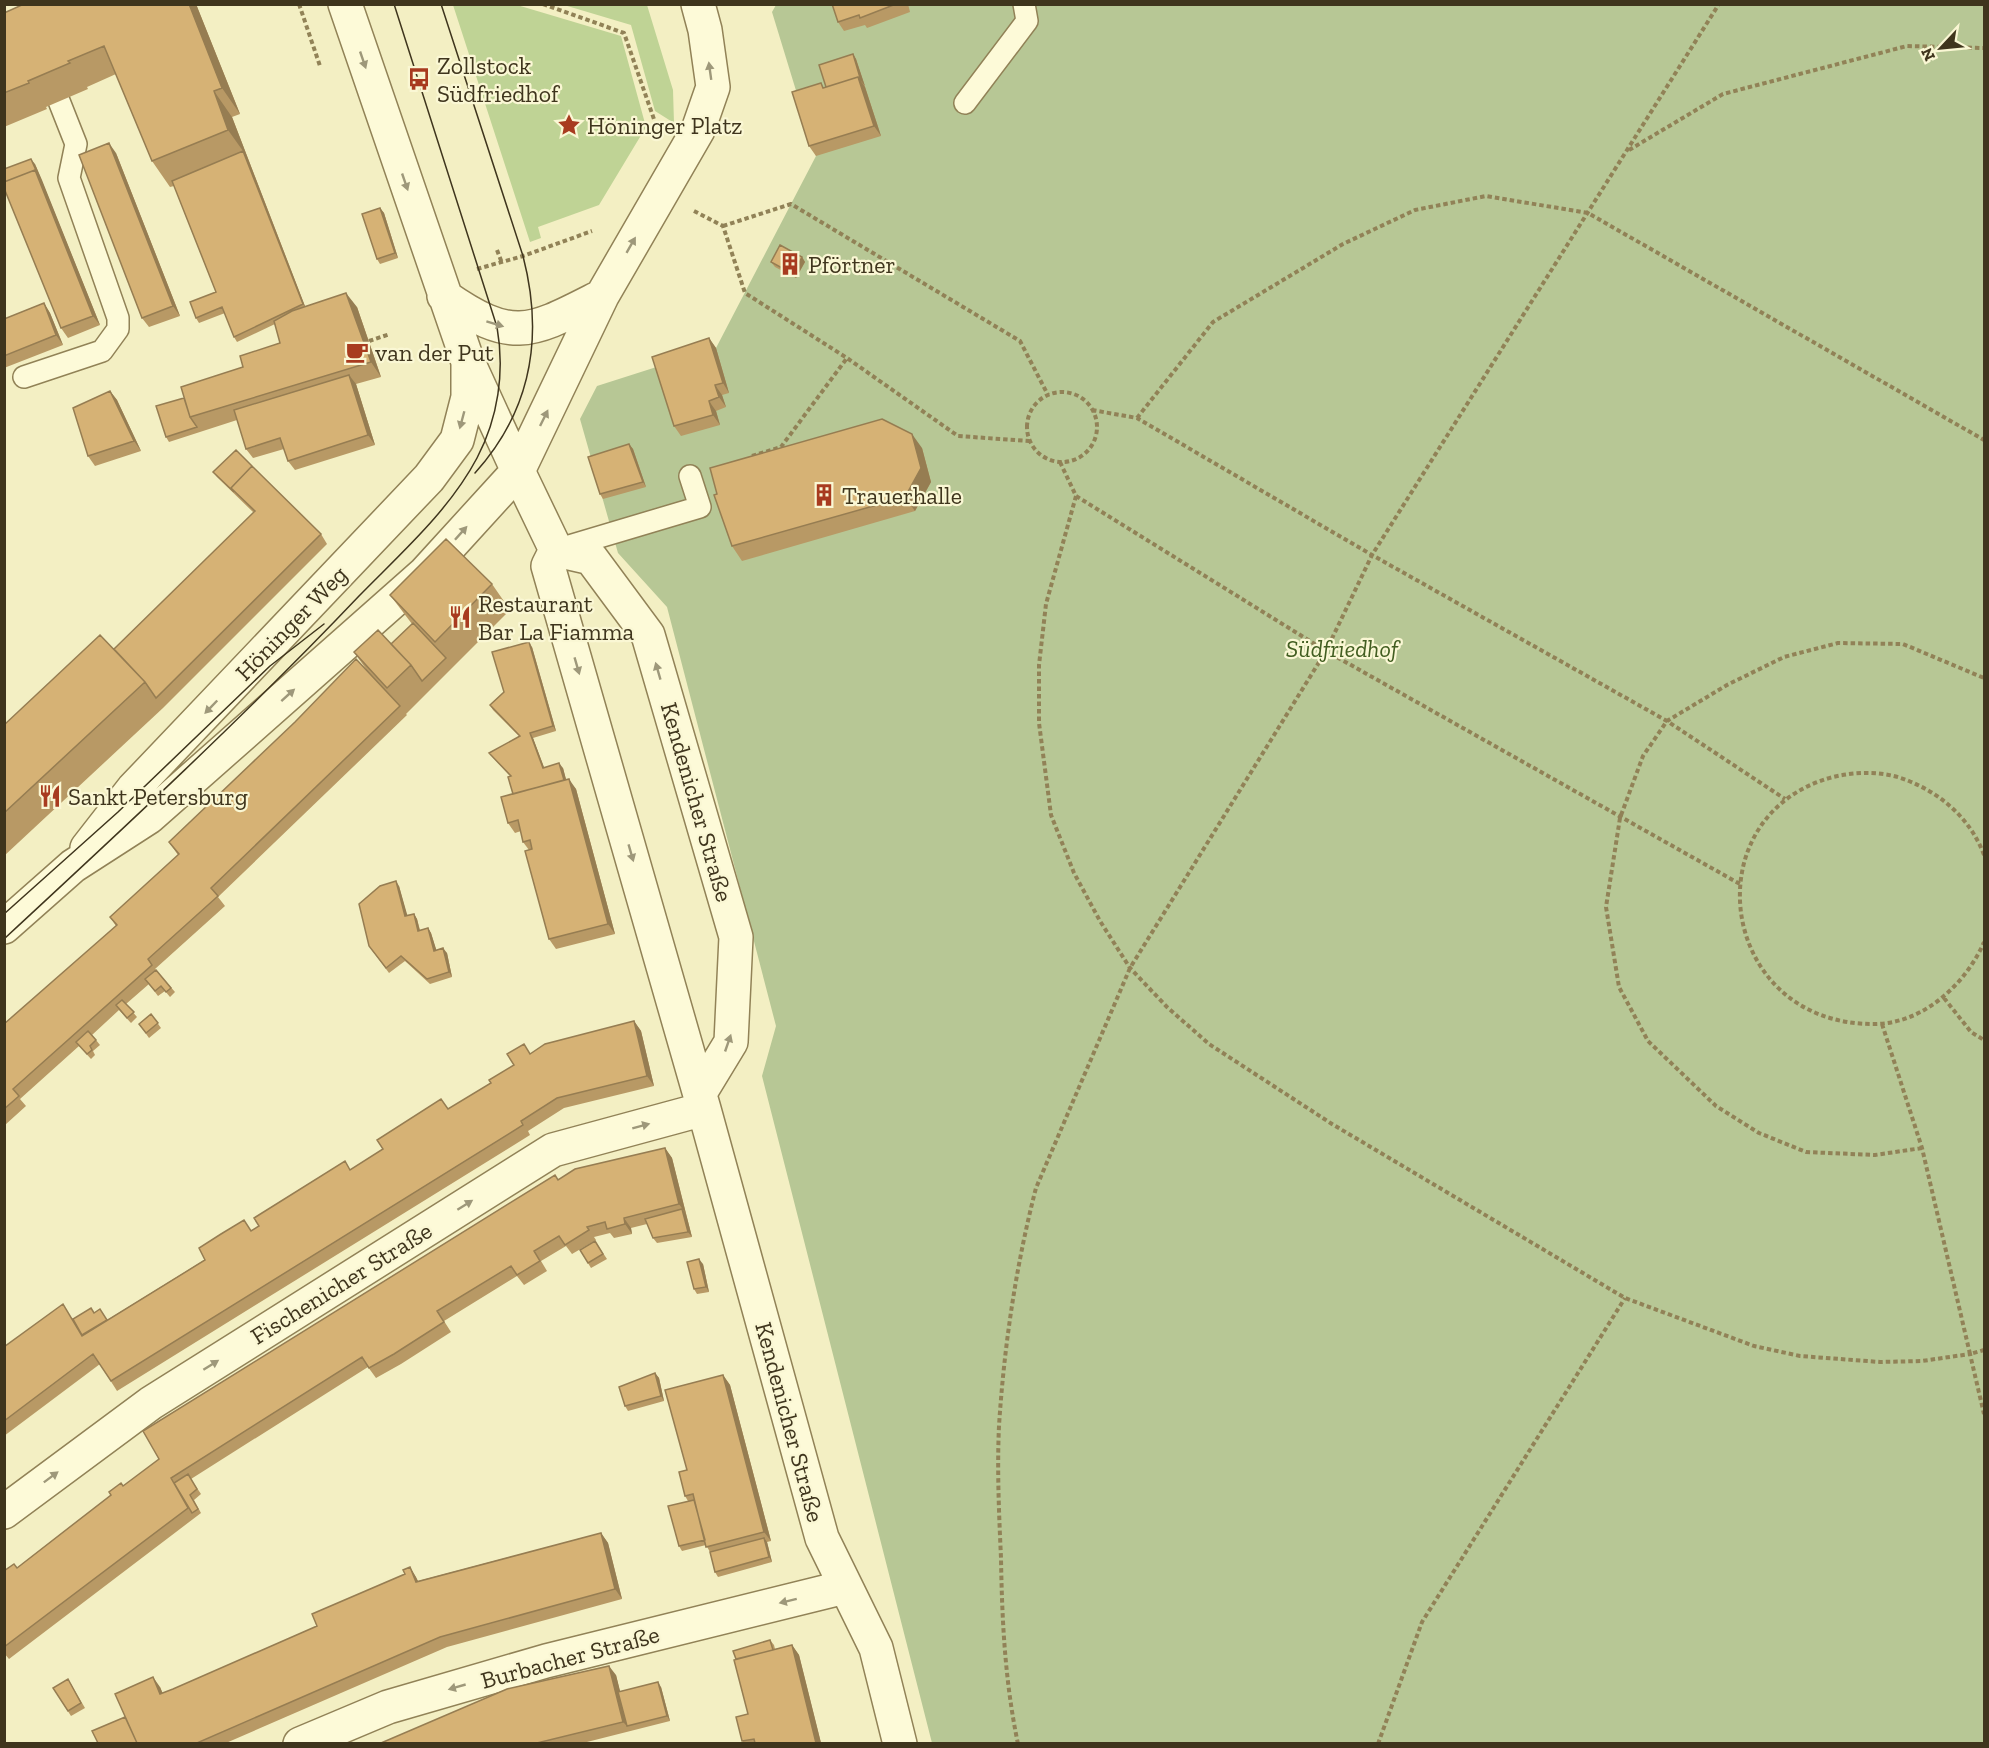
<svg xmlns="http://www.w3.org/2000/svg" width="1989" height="1748" font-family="'Zilla Slab',serif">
<rect width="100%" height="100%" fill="#f3efc3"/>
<path fill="#bfd395" d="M453 5H517L621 36 646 127 599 205 538 227 541 238 530 242Z
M564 5H647L673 90 674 123 655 111 631 25Z"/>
<path fill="#b7c795" d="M776 5H1984V1743H932L762 1076 776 1026 667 607 618 553 580 419 597 386 716 348 816 156 772 12Z"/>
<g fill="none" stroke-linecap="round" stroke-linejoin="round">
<g stroke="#918257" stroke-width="24">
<path id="service" d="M965 103 1027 21 1024 4
M24 377 102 351 118 329V318L69 178 76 144 59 101
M559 549 700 507 690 476"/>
</g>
<g stroke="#918257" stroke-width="36">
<path id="minor" d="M518 471 556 550 591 558 648 635 736 937 731 1042 700 1093
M556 550 548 566 704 1109 822 1538 876 1648 900 1744
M4 1512 151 1403 553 1150 704 1109
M300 1744 388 1707 546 1661 845 1587"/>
</g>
<g stroke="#918257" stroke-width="36">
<path id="tertiary" d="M345 4 468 362 518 471
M444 296C514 345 531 332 602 296
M87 848 133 789 429 478 457 440 468 397V362
M4 927 73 866 149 817 425 573 518 471 602 296 698 130 713 87 705 30 698 4"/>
</g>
<path stroke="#918257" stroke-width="4" stroke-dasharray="4.5 3" stroke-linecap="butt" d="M299 4 320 66
M543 4 624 33 656 125
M1629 150 1723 94 1907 46 1984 48
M694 211 723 226 745 293 847 358 958 436 1029 441
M723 226 791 204 1020 341 1048 395
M497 250 502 263
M477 269 523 256 592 231
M369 341 390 334
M1027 427a35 35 0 1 1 70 0a35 35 0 1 1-70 0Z
M1092 410 1137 418 1372 555 1667 721 1785 799
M1137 418 1213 322 1343 244 1415 210 1486 196 1588 213 1984 440
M752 456 781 447 847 358
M1060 462 1076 496 1046 604 1039 665V723L1051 815 1074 873 1100 921 1130 968 1167 1007 1209 1044 1332 1124 1625 1298 1754 1346 1800 1356 1880 1362 1922 1361 1970 1354 1984 1414
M1076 496 1326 651 1372 555 1719 4
M1984 855C1971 820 1943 795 1909 781 1885 771 1858 771 1833 777 1690 815 1718 1025 1874 1024 1923 1024 1966 984 1984 942
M1944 998 1971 1032 1984 1040
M1882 1024 1922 1148 1970 1354 1984 1350
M1922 1148 1875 1155 1806 1152 1759 1133 1716 1106 1648 1041 1619 987 1606 907 1620 818 1643 756 1667 721 1727 685 1784 657 1838 643 1903 644 1984 678
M1018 1744C1005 1682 1002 1621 1001 1558 999 1514 997 1470 999 1426 1004 1347 1016 1265 1036 1188L1130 968 1326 651 1740 884
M1378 1744 1422 1622 1625 1298"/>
<use href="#service" stroke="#fdfad8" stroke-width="21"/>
<use href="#minor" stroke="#fdfad8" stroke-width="33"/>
<use href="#tertiary" stroke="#fdfad8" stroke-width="33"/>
<path stroke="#3f351d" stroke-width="1.5" d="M441 4 523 256C544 337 531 411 475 473
M4 914 118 812 270 666 324 624
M4 939C125 827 246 715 359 596 400 554 449 511 477 458 498 418 505 372 497 327L394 4"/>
</g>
<path fill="#b89965" d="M24 4H196L240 114 232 117 305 306 357 307 381 377 356 384 375 445 295 470 288 461 284 449 253 458 246 449 237 420 169 442 166 437 184 398 243 367 280 343 275 324 237 342 234 337 225 313 199 323 196 318 216 292 174 186 170 187 152 161 116 74 87 87 88 89 46 107 47 109 4 127V13Z
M832 4H908L910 12 867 28 865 25 844 31 838 22Z
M853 54 856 59 881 136 816 156 809 146 824 87H826Z
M116 153 180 316 149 327 142 318Z
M35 164 100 325 68 338 61 328Z
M380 208 384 213 398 258 380 264 377 259Z
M802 257 805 262 796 278 775 267 771 262Z
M44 303 50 313 63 345 4 368V319Z
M709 338 716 348 729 393 722 395 726 407 716 411 720 425 681 436 674 426Z
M110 391 117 400 141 451 95 466 88 456Z
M629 444 633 449 646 487 603 499 600 494Z
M922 448 931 482 915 511 742 561 732 546Z
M213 472 321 534 327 544 163 708 4 856V725L114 649 254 513 217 477Z
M492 584 510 610 406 714 407 715 218 897 225 906 155 969 175 992 170 997 165 991 158 996 149 984 126 1004 137 1017 131 1023 119 1010 92 1035 100 1045 93 1051 95 1055 91 1059 79 1046 20 1099 26 1106 5 1125 4 1024 116 926 110 917 178 855 169 842 366 669 354 652 391 644 412 624 390 595Z
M532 647 556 731 533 738 544 767 563 768 566 780 576 789 615 934 556 949 549 939 529 850 523 842 521 831 515 833 508 823 513 794 510 776 489 753 520 737 493 710 490 705 504 692Z
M399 886 407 916 414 914 417 919 420 930 428 928 431 933 436 950 447 953 452 977 430 984 405 961 389 973 369 946Z
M151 1014 161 1028 149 1038 139 1024Z
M634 1021 641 1031 654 1086 564 1108 528 1131 530 1135 117 1391 100 1364 4 1436V1347L73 1319 94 1313 107 1320 491 1083 531 1054Z
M665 1148 672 1158 692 1237 657 1243 653 1238 647 1224 631 1228 632 1234 614 1238 610 1233 594 1237 596 1240 572 1254 566 1246 541 1261 547 1271 524 1285 517 1276 444 1321 451 1332 401 1364 376 1378 368 1367 191 1479 201 1494 194 1500 201 1513 9 1659 4 1653V1571L17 1568 123 1486 559 1180Z
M595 1241 607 1259 591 1268 580 1250Z
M703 1264 709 1292 697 1294 694 1289Z
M655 1373 659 1378 664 1401 628 1411 625 1406Z
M723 1375 730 1385 771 1541 767 1542 772 1562 718 1577 715 1572 710 1552 706 1545 682 1551 679 1546 688 1501 685 1496 687 1470Z
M601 1533 608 1543 622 1599 447 1647 226 1743H98L125 1717 160 1687 163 1694 317 1626 405 1574 410 1567 418 1581Z
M770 1640 774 1645 775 1649 792 1645 799 1655 821 1743H744L742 1741 748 1714Z
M616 1675 620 1692 661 1687 670 1721 583 1743H381Z
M71 1684 85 1708 71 1716 53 1688Z"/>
<path fill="#967d52" d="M189 4H196L240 114 222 88Z
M853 54 856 59 865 86 861 81Z
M858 77 865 87 881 136 874 126Z
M214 91 232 117 306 309 303 304 243 151 228 130Z
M109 143 116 153 180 316 173 306Z
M31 159 35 164 42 180 100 325 93 316Z
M380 208 384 213 398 258 395 253Z
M802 257 805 262 796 278 793 274Z
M346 293 357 307 381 377 371 362Z
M44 303 50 313 63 345 56 335Z
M709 338 716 348 729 393 723 383Z
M349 375 356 384 375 445 368 435Z
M715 385 722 395 726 407 719 397Z
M110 391 117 400 141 451 134 441Z
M709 401 716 411 720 425 713 415Z
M912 434 922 448 931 482 915 511 905 497Z
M629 444 633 449 646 487 643 482Z
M529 642 532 647 556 731 553 726Z
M530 733 533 738 546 773 543 768Z
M559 763 563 768 569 790 565 785Z
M569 779 576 789 615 934 608 924Z
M396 881 399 886 409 921 405 916Z
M414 914 417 919 421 936 418 931Z
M428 928 431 933 438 955 434 951Z
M443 948 447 953 452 977 449 972Z
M634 1021 641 1031 654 1086 647 1076Z
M665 1148 672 1158 686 1214 679 1204Z
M682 1209 686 1214 692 1237 688 1232Z
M624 1218 631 1228 632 1234 625 1224Z
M699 1259 703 1264 709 1292 706 1287Z
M655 1373 659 1378 664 1401 661 1396Z
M723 1375 730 1385 771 1541 764 1532Z
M601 1533 608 1543 622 1599 615 1589Z
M764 1538 767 1542 772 1562 769 1557Z
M410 1567 416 1577 423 1592 416 1582Z
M792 1645 799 1655 821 1743H816Z
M609 1666 616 1675 629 1726H627L623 1722Z
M153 1677 160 1687 167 1704 160 1694Z
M658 1682 661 1687 670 1721 667 1716Z"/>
<path fill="#d6b275" stroke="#967d52" stroke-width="1.5" d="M24 4H189L222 88 214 91 228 130 152 161 104 46 68 61 70 63 28 81 29 83 4 93V13Z
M832 4H896L860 18 859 15 838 22Z
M853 54 861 81 858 77 826 87 819 65Z
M858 77 874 126 809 146 792 92 821 83 823 88Z
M109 143 173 306 142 318 79 155Z
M243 151 303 304 234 337 222 307 196 318 190 302 216 292 172 181Z
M31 159 38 175 35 170 4 182V169Z
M35 170 93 316 61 328 4 188V182Z
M380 208 395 253 377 259 362 214Z
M780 245 802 257 793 274 771 262Z
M346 293 371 362 190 417 181 387 243 367 240 356 280 343 274 321 292 311Z
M44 303 56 335 4 356V319Z
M709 338 723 383 715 385 719 397 709 401 713 415 674 426 652 357Z
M349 375 368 435 288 461 280 438 246 449 234 410Z
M110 391 134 441 88 456 73 408Z
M184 398 190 417 197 427 166 437 156 406Z
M882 419 912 434 921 468 905 497 732 546 714 495 717 494 710 468Z
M629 444 643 482 600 494 588 457Z
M236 450 252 466 231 488 234 492 213 472Z
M252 466 321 534 156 698 145 682 114 649 255 511 231 488Z
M446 539 492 584 435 642 390 595Z
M413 623 446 658 422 681 411 665 391 644Z
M378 630 411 665 387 688 354 652Z
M100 635 145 682 4 813V725Z
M529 642 553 726 530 733 543 768 559 763 564 780 513 794 508 777 511 776 489 753 520 736 490 705 504 692 492 652Z
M356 659 400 706 211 888 218 896 148 959 152 965 13 1089 19 1096 4 1109V1024L117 925 110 917 179 854 169 842 295 722Z
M569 779 608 924 549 939 525 851 532 849 530 840 523 842 518 820 508 823 501 797Z
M396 881 405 916 414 914 418 931 428 928 434 951 443 948 449 972 427 979 401 956 386 968 369 946 359 904 380 886Z
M156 970 171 988 166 992 161 986 155 991 145 979Z
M122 1000 134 1012 127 1018 116 1005Z
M151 1014 158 1023 146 1033 139 1024Z
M634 1021 647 1076 557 1098 521 1121 523 1125 111 1381 93 1354 4 1421V1347L63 1304 82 1336 205 1260 199 1248 221 1234 244 1220 251 1231 259 1226 254 1218 345 1161 350 1170 383 1149 377 1140 441 1099 448 1109 491 1083 489 1080 514 1065 507 1054 524 1044 530 1054 545 1044Z
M88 1031 96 1040 90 1046 92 1050 87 1054 76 1042Z
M665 1148 679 1204 624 1218 625 1224 607 1229 605 1222 587 1227 589 1230 565 1245 559 1236 534 1251 540 1261 517 1275 511 1266 437 1311 444 1322 394 1354 369 1368 362 1357 171 1478 188 1508 4 1647V1571L14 1564 17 1568 111 1495 109 1492 121 1483 123 1486 159 1459 143 1431 555 1175 558 1180 575 1169Z
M682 1209 688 1232 653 1238 645 1219Z
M595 1241 603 1254 588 1263 580 1250Z
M699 1259 706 1287 694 1289 687 1262Z
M91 1308 94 1313 100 1309 107 1320 82 1335 73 1319Z
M655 1373 661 1396 625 1406 619 1387Z
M723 1375 764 1532 706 1547 693 1494 685 1496 679 1472 687 1470 665 1390Z
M188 1474 197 1489 190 1495 198 1509 192 1513 174 1483Z
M694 1500 705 1540 679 1546 668 1506Z
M601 1533 615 1589 440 1637 197 1743H137L115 1694 153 1677 160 1694 173 1689 317 1626 312 1614 405 1574 403 1570 410 1567 416 1582Z
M764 1538 769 1557 715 1572 710 1552Z
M770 1640 773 1650 736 1659 733 1651Z
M792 1645 816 1743H755L754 1739 742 1741 736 1717 748 1714 734 1660Z
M609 1666 623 1722 537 1743H381L507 1689Z
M68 1679 81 1703 68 1711 53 1688Z
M658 1682 667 1716 627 1726 618 1692Z
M125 1717 137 1743H98L92 1731Z"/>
<defs><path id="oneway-solid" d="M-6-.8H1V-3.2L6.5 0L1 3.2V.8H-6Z" transform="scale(1.5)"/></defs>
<g fill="#9e987a">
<use href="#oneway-solid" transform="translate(363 60) rotate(71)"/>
<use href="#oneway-solid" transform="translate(710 71) rotate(-98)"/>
<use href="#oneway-solid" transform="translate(405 182) rotate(71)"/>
<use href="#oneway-solid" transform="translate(631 245) rotate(-60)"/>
<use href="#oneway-solid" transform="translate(495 324) rotate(17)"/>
<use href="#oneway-solid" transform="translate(544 418) rotate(-64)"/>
<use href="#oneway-solid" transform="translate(462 420) rotate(105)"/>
<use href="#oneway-solid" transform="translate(461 533) rotate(-48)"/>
<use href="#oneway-solid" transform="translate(577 666) rotate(74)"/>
<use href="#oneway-solid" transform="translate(658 671) rotate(-106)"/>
<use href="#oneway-solid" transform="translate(288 695) rotate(-42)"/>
<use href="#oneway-solid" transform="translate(211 707) rotate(134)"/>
<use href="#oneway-solid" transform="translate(631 853) rotate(74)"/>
<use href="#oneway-solid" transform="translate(728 1043) rotate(-71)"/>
<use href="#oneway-solid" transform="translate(641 1126) rotate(-15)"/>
<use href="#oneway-solid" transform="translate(465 1205) rotate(-32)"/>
<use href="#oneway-solid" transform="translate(211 1365) rotate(-32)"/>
<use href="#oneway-solid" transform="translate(51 1477) rotate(-37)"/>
<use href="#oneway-solid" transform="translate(788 1601) rotate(166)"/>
<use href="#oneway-solid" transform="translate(457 1687) rotate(164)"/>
</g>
<defs>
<g id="bus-bare" transform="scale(1.8)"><path d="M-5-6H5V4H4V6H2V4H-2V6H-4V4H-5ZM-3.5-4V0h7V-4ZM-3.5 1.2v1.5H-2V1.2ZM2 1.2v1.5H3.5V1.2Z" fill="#a83b1f" stroke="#faf7d4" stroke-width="2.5" paint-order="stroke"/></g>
<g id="sight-bare" transform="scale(1.8)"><path d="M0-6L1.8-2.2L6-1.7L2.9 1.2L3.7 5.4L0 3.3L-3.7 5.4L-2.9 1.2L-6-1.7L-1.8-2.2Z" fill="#a83b1f" stroke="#faf7d4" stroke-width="2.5" paint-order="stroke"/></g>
<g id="building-bare" transform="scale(1.8)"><path d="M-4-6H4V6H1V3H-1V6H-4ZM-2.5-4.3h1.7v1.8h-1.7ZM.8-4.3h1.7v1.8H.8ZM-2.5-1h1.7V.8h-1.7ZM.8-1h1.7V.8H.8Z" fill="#a83b1f" stroke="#faf7d4" stroke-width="2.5" paint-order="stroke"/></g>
<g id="cafe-bare" transform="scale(1.8)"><path d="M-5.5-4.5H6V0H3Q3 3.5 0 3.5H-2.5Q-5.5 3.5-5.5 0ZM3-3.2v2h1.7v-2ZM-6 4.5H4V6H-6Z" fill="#a83b1f" stroke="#faf7d4" stroke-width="2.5" paint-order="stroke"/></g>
<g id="restaurant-bare" transform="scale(1.8)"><path d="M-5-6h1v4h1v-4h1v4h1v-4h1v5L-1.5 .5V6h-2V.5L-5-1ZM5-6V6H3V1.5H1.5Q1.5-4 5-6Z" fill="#a83b1f" stroke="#faf7d4" stroke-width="2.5" paint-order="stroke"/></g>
</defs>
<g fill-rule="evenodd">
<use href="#bus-bare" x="419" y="79"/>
<use href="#sight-bare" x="569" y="125"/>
<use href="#building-bare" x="790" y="264"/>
<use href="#cafe-bare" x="357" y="352"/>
<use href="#building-bare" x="824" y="495"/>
<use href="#restaurant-bare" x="460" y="617"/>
<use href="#restaurant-bare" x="50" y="796"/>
</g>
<g text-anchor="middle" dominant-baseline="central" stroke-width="4.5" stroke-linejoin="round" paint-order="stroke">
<g font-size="24" fill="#3f351d" stroke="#faf7d4" text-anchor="start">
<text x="437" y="65">Zollstock<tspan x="437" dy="28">Südfriedhof</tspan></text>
<text x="587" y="125">Höninger Platz</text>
<text x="808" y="264">Pförtner</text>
<text x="375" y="352">van der Put</text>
<text x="842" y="495">Trauerhalle</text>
<text x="478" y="603">Restaurant<tspan x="478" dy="28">Bar La Fiamma</tspan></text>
<text x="68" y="796">Sankt Petersburg</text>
</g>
<g font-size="24" fill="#3f351d" stroke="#faf7d4">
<text transform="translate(291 623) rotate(-46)">Höninger Weg</text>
<text transform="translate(697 802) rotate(74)">Kendenicher Straße</text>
<text transform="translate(341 1283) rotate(-32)">Fischenicher Straße</text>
<text transform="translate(790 1422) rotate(75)">Kendenicher Straße</text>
<text transform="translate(570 1657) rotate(-15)">Burbacher Straße</text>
</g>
<g font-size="24" font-style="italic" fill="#425e21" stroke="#faf7d4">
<text x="1342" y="648">Südfriedhof</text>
</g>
</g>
<rect width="1989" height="1748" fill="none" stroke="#3f351d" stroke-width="12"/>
<g transform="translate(1941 48) rotate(244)" stroke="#faf7d4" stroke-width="4.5" paint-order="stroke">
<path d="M0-4.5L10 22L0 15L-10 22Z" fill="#3f351d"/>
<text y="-9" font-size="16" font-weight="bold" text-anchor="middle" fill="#3f351d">N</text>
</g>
</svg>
